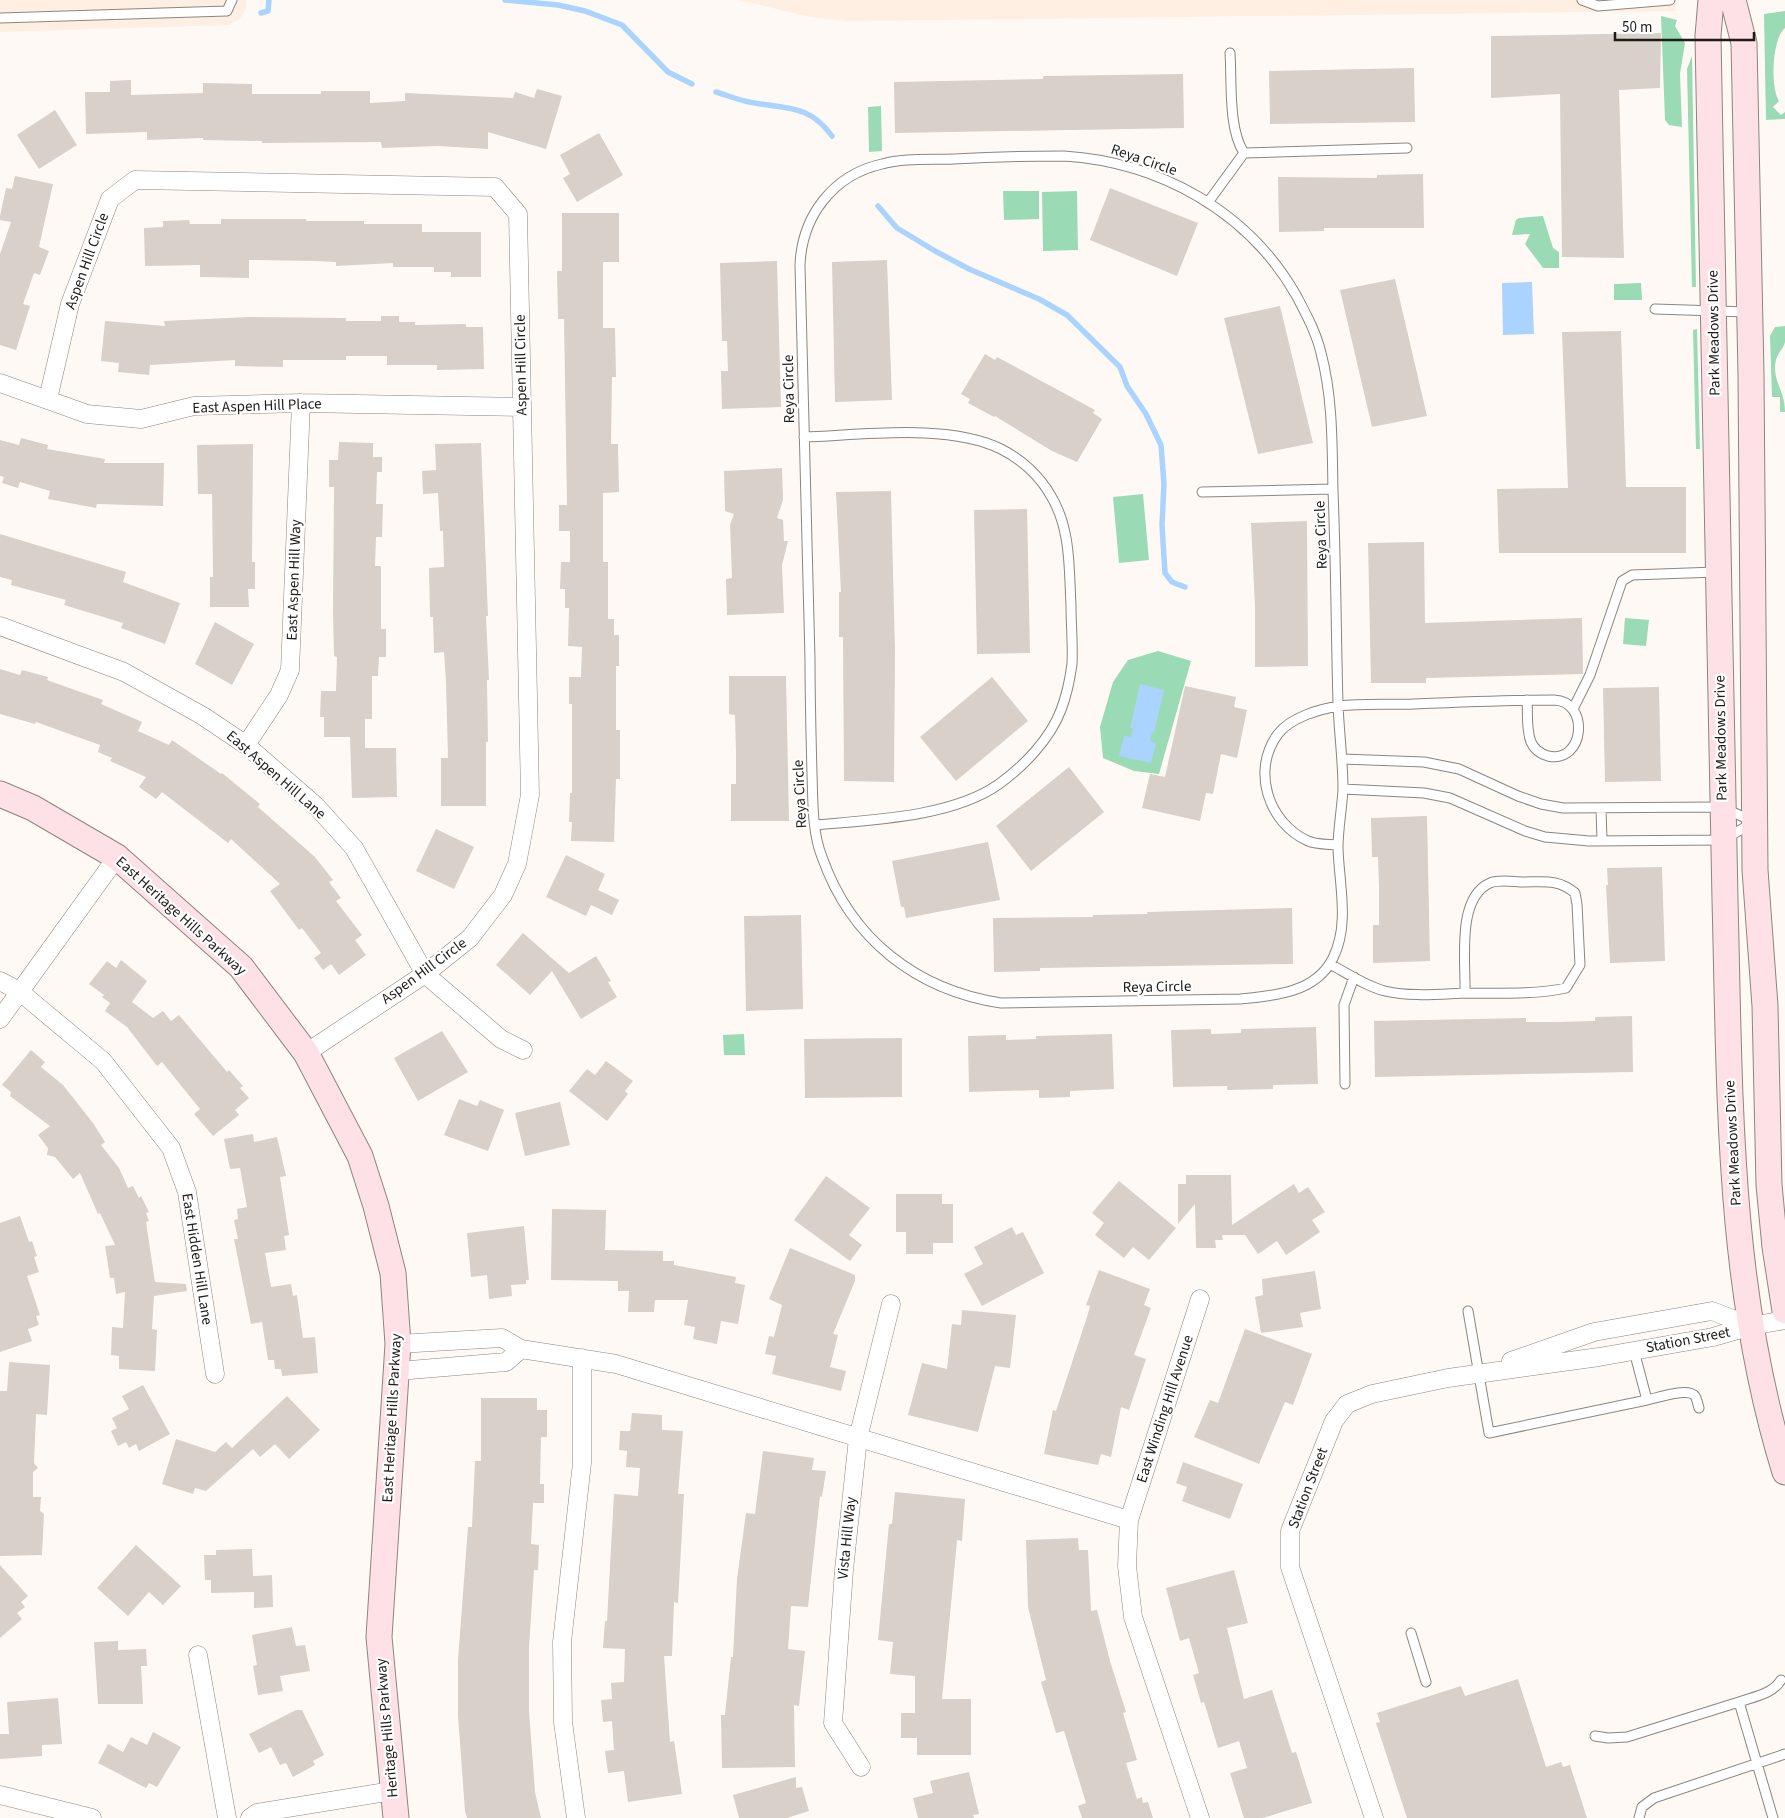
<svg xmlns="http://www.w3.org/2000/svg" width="1785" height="1818" font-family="'Source Sans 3',sans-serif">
<rect width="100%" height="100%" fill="#fff9f5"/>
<path fill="#feefe2" d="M0 0H246V8L240 19 229 25 0 32Z
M739 0H1676L1675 11 848 21 810 17Z"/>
<path fill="#9adbb5" d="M1785 11V28C1772 38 1770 87 1779 101L1773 107 1781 115 1785 112V119L1766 120 1764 14Z
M1661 16 1677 20 1675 26 1685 43 1680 74 1682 127 1669 125 1665 120Z
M1692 56 1696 287H1692L1687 69Z
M881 106 882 151 869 152 868 107Z
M1003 191H1039V219L1004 220Z
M1077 191 1078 250 1043 251 1042 192Z
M1543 216 1553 248 1559 252V268H1543L1525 244 1530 234 1512 235 1516 220 1519 218Z
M1641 283 1642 300H1614V284Z
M1785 326C1785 331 1785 337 1785 342 1782 353 1775 352 1775 370 1776 385 1785 393 1785 412H1780V397H1772L1770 336 1775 327Z
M1697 329 1700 449H1696L1693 330Z
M1143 494 1149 560 1119 563 1113 497Z
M1625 618 1649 620 1646 646 1623 644Z
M1158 651 1191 661 1159 774 1134 771 1103 758 1100 727 1113 682 1128 660Z
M744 1034 745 1055H724L723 1035Z"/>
<path fill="#aad4fd" d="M1532 282 1534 334 1503 335 1502 283Z
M1140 684 1164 690 1154 733 1152 732 1150 741 1156 743 1151 763 1119 756 1124 736 1131 737 1133 728H1130Z"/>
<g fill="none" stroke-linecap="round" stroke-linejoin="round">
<path stroke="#aad4fd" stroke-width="5.5" d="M505 0 558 5 585 11 622 25 668 72 692 84
M261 13 268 11 269 0
M716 92C727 95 738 100 749 102 784 109 808 103 832 136
M878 206 897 228 935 251 969 269 1039 299 1067 315 1120 367 1127 386 1146 414 1161 445 1164 484 1162 525 1165 573 1172 582 1185 587"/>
</g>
<path fill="#d8d0c9" d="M1661 33 1660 88 1619 90 1624 258 1562 257 1560 94 1491 98V36Z
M1414 68 1415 122 1270 124 1269 71Z
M1183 74 1184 128 895 133 894 82 1043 79V76Z
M131 80V95L203 93V83L252 84V94H321V91H370V103L405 101V93L513 98 515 92 534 98 537 89 562 96 546 149 488 132V149L438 146 382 148 381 142 262 143V141L203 140V138L147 140V132L86 134 85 92H110V81Z
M55 110 77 145 39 169 17 135Z
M599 133 623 175 577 202 563 178 570 174 560 155Z
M1423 174 1424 228H1324V231L1279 232 1278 177 1377 178V175Z
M15 176 53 184 39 247 49 251 40 275 34 273 23 304 30 306 16 350 0 345V254L11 222 0 220V216L6 188 12 189Z
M1110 188 1198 223 1177 276 1090 240Z
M562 213H619V262H603V328H615L616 377H612L611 444H618L619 492 603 493V562H608V619H614V635H619V666H616V730H620V779H616L614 842 571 841 572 822H569L570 793H572V704H569V677H581L582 647 568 646 569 608H565V589H560L561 562H570V531H559V505H567L564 319H558L557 271H562Z
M221 219H306V221H364V224H422V232H481V277H451V272H434V267H393V263L336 266V262L316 261 249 260V278L200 277V265L145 266 144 228 163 227V221L189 220 190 224H221Z
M887 260 892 400 835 402 832 262Z
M777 261 781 407 722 409 721 371H728L727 341H722L720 263Z
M1395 279 1427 416 1372 427 1340 290Z
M1280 306 1313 443 1258 454 1224 318Z
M381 316H399V322H415V325L466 324V327H483L484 369 437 370V365H387V356H346V360H283V367L235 366V360L150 365 149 375 118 372 119 363 101 361 105 321 165 326 164 321 249 317 346 318V321H381Z
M1621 331 1626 487H1686V553H1499L1497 489 1568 488 1562 332Z
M985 354 995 360 997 357 1095 410 1093 413 1102 419 1077 462 1052 451 995 416 994 417 968 403 970 399 961 394Z
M21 438 48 445 47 449 105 459 104 463H164L163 506 97 504 96 508 48 499 50 491 20 482 18 488 2 483 4 477 0 476V440L19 445Z
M339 442 373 443V457H382V472H377L376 504H383L382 537H376L375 566H381V629H386V657H379L378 676H372V719H365V748H396L397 797 352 798 350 737H324V717H320L321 691H336L337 657 334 656 333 614 334 487H329V460H338Z
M481 443 488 616H486L489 680H487L488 742H486V806H441V758H448L446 681 444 652 434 653 433 617H430L429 568 444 567 443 531H440L438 493 423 494 422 471 436 470 435 444Z
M253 444 252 562H255V589H248L249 607H210V577H213L212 494H198L197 445Z
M782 468 783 500 777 518 783 520 784 541H788L782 565 784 613 727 615 726 579 732 578 730 525 734 514 725 511 724 471Z
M891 491 895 651 894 782 844 781 843 637H839V592H841L836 492Z
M1027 509 1030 653 977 654 974 510Z
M1307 521 1308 666 1255 667V607L1251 523Z
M0 534 126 572 123 582 180 603 165 644 121 628 123 623 64 605 66 600 11 585 12 580 0 577Z
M1424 542 1425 623 1582 618 1583 674 1426 678V683H1371L1368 543Z
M215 622 254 644 232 685 195 664Z
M0 669 20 675 22 670 48 677 47 680 103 700 101 704 142 722 138 731 169 745 172 740 221 774 222 773 260 804 258 807 315 857 333 880 329 882 341 898 336 901 362 935 355 940 366 955 339 975 331 964 323 970 314 958 321 953 302 928 299 930 270 891 280 884 231 839 228 843 162 792 156 799 139 787 146 777 110 761 112 758 98 752 100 745 36 722 35 724 0 714Z
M729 676H786L789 821H731V784H736V754L735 715 729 714Z
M992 677 1028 721 956 781 920 737Z
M1185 686 1236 697 1234 707 1247 710 1237 758 1221 754 1213 794 1206 793 1200 821 1142 808 1150 774 1165 777Z
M1659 687 1661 781 1605 782 1603 688Z
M1069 767 1104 812 1031 871 996 826Z
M1427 816 1430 961 1373 963V925H1379V886L1378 857H1372L1371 818Z
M436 829 474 847 454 889 416 871Z
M988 842 1000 900 906 918 904 907H901L892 861Z
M566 855 605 874 598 890 619 900 612 915 591 905 586 916 546 897Z
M1662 867 1665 961 1610 963 1606 885H1608L1607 868Z
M1292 908 1293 964 1040 968V971L994 972 993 918 1093 917V915L1147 914V912Z
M801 915 803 1009 746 1011 744 916Z
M523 933 569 973 596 956 611 981 608 982 617 997 581 1019 552 971 530 995 496 965Z
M121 960 147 981 132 1002 153 1018 163 1011 171 1021 179 1015 227 1072 229 1070 243 1086 240 1088 249 1098 235 1110 239 1115 213 1136 194 1114 200 1109 162 1062 157 1066 127 1027 105 1011 110 1003 102 997 104 995 89 984 107 961 116 968Z
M1632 1016 1633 1072 1375 1077 1374 1021 1526 1018V1022H1557L1595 1021V1017Z
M1316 1027 1318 1084 1273 1085V1089L1227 1090V1086L1173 1087 1171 1030 1211 1029V1034L1241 1033V1029Z
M442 1031 468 1072 418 1101 394 1058Z
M1112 1034 1114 1089 1070 1091V1097L1039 1098V1090L969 1092 968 1036 1006 1035V1040L1036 1039V1036Z
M902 1038V1097L805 1098 804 1039Z
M31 1050 45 1062 41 1067 63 1085 93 1123 105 1142 101 1145 119 1168 128 1188 133 1186 139 1198 141 1196 149 1212 146 1213 149 1221 146 1222 155 1282 186 1284 187 1291 154 1296 152 1329 157 1330 155 1371 119 1369V1356L111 1355 112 1327 123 1328 125 1292 116 1294 114 1278H110L105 1246 115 1245 100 1213 98 1214 80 1173 73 1179 55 1157 47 1155 48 1148 38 1135 50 1126 10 1096 11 1092 2 1085Z
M606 1061 633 1081 625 1091 628 1094 607 1121 569 1091 587 1069 595 1075Z
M459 1099 477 1106 480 1100 504 1110 488 1151 444 1135Z
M560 1102 570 1145 525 1156 515 1113Z
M253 1134 254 1142 277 1137 286 1176 280 1177 289 1235 284 1236 286 1250 265 1253 271 1287 291 1284 293 1296 297 1295 303 1338 315 1337 318 1373 282 1376 281 1369H275L274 1360H268L262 1322 251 1324 234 1239H238L234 1220 238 1219 237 1209 247 1207 240 1168 230 1169 224 1139Z
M1186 1175H1231L1232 1225 1294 1184 1299 1193 1308 1187 1325 1212 1312 1220 1320 1232 1286 1255 1277 1241 1258 1254 1245 1235H1222L1223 1240H1215L1216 1248H1196L1195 1204 1178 1224V1184H1186Z
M826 1176 870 1208 849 1235 862 1245 850 1261 794 1220Z
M1119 1181 1176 1228 1149 1260 1133 1247 1124 1258 1095 1235 1104 1223 1092 1213Z
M896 1194H942V1204H953V1243H933V1254H906V1232H896Z
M552 1209 606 1210 605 1250 663 1251V1261H674V1265L736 1277 735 1283 745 1285 738 1324 721 1321 717 1344 693 1339 695 1327 684 1325 688 1300H655L654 1312H628L629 1291H618V1281L551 1280Z
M20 1216 29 1242 32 1241 37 1256 34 1257 39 1272 27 1276 40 1315 36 1316 39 1325 28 1329 32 1341 0 1352V1223Z
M524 1226 529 1280H526V1284L511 1285 512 1296 489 1299 487 1275 471 1277 467 1233Z
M1012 1227 1016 1235 1023 1232 1044 1273 982 1306 964 1274 983 1264 974 1247Z
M790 1248 855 1275V1281L833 1334 838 1335 830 1367 846 1371 841 1391 772 1374 776 1356 765 1354 769 1336 774 1337 782 1305 769 1299Z
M1099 1270 1150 1289 1144 1305 1151 1308 1134 1355 1146 1359 1129 1410 1121 1407 1111 1457 1101 1454 1098 1465 1044 1454 1053 1410 1056 1411 1087 1317 1090 1306 1086 1305Z
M1315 1271 1321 1309 1300 1313 1303 1327 1261 1333 1255 1297 1263 1295 1262 1279Z
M962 1310 1016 1315 1010 1368 995 1366 978 1432 908 1415 922 1363 947 1369 952 1324 961 1325Z
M1245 1329 1312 1354 1293 1405 1285 1402 1259 1464 1194 1437 1210 1400 1218 1403Z
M9 1362 50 1365 47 1415 36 1414 34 1463 38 1468 33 1472V1497H41L40 1511 44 1514 42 1555 0 1556V1391H7Z
M143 1385 170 1434 139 1451 136 1444 129 1448 126 1442 118 1446 111 1431 117 1428 112 1418 129 1409 122 1396Z
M287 1396 320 1430 289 1459 275 1444 260 1457 253 1449 206 1491 195 1488 193 1494 162 1484 176 1439 215 1452 226 1442 232 1448Z
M481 1398H537V1410H547V1437H541L540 1484H544V1503H533L531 1544 539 1545 538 1570H534L529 1648V1711L535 1792 541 1818H467L465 1811 458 1716V1660L468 1527H472L475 1461H481Z
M632 1413 662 1415V1430L683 1431 678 1494H684L678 1603 674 1602 672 1656H664L670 1742 674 1741 682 1794 628 1802 624 1771 608 1773 605 1751 614 1750 612 1721 603 1722 601 1700 612 1699 611 1683 624 1682 625 1649 603 1648 605 1621H607L614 1494 638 1496 640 1468 626 1467 627 1451 619 1450 620 1431H630Z
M763 1451 814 1458 812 1470 826 1471 822 1497 820 1496 808 1607 791 1606 788 1649 805 1651 799 1706 794 1705 795 1767 722 1768 721 1715H725L731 1657H733L737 1579 746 1513 755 1514Z
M1183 1462 1243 1484 1230 1519 1182 1501 1187 1487 1176 1483Z
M895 1492 965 1499 962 1541 957 1540 956 1552 942 1699H971V1755H917V1738H901V1713H915V1676L890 1674 893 1642 878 1640 889 1524H892Z
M1078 1538 1079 1550H1088L1091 1611 1097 1610 1110 1661 1126 1712 1123 1713 1137 1760 1126 1763 1137 1799 1142 1797 1143 1803 1148 1802 1153 1818H1082L1078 1806 1086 1803 1064 1731 1056 1733 1041 1682 1046 1680 1028 1607 1026 1540Z
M136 1545 181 1586 163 1605 149 1592 128 1616 97 1588Z
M252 1549 253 1576 272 1575 273 1607 254 1608V1592L211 1593V1580H205L204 1555H216V1550Z
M0 1565 28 1596 21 1602 25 1607 17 1613 22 1619 0 1638Z
M1234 1570 1248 1623 1227 1628 1244 1699 1272 1690 1292 1753 1296 1752 1312 1803 1263 1818H1244L1230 1773 1247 1768 1239 1741 1218 1748 1204 1702 1201 1703 1193 1675 1199 1673 1189 1638 1180 1641 1166 1588Z
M292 1627 296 1646 305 1645 310 1671 280 1676 283 1691 258 1695 253 1666 257 1665 252 1635Z
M118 1641V1650L146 1649 147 1666H141L143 1704H98L94 1642Z
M1518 1679 1546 1767 1561 1762 1563 1767 1570 1765 1587 1818H1407L1376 1723 1380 1722 1377 1713 1461 1686 1465 1696Z
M58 1698 62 1744 42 1745V1756L0 1759V1734H9L7 1702Z
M296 1710H302L324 1755 313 1761 315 1765 293 1777 286 1763 280 1765 271 1747 259 1753 249 1734Z
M153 1732 181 1747 157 1787 149 1783 146 1788 98 1763 108 1744 123 1752 131 1737 147 1745Z
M969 1772 979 1814 973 1815 974 1818H918L913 1798 933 1793 930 1781Z
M796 1777V1788L802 1787 809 1811 787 1818H739L733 1795Z"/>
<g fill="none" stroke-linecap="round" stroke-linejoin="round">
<g stroke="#8d857e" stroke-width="11">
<path id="lane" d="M1582 0 1598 6 1670 0
M0 18 227 11 232 0
M1230 53C1232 81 1228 129 1244 153L1407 148
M1064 156C1159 162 1248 211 1296 295 1306 314 1316 332 1321 353 1333 398 1332 445 1333 491 1336 562 1336 633 1338 704 1339 732 1343 761 1343 789 1342 809 1338 828 1338 848 1339 884 1350 924 1333 958 1316 993 1273 996 1240 999L1001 1003C916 990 851 939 822 857 812 832 813 801 812 774 811 736 810 698 810 660 807 529 803 397 800 265 802 216 833 175 882 164 904 158 930 160 954 159 990 157 1027 156 1064 156Z
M1209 201 1244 153
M1655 309 1747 312
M804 437C862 435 949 423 1001 449 1021 459 1040 476 1051 496 1071 529 1069 569 1071 606 1071 625 1073 645 1072 664 1070 679 1066 697 1061 710 1050 739 1024 766 999 784 953 817 871 820 815 825
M1202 492 1333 489
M1573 709 1590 675 1622 581 1632 575 1716 572
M1342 759 1424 762 1459 769 1518 796 1541 804 1563 808 1722 807 1754 822 1723 840 1589 841 1545 837 1525 831 1450 798 1424 793 1343 789
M1601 809 1602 840
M1338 845C1329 844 1317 845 1308 841 1268 823 1251 770 1278 734 1291 717 1320 709 1339 706 1363 703 1390 705 1414 704 1461 702 1508 700 1554 700 1590 701 1585 764 1548 756 1541 754 1534 749 1531 742 1526 730 1528 713 1527 700
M1330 964C1347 973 1365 986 1385 991 1411 997 1439 994 1466 993 1499 993 1534 995 1566 988L1580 965 1577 904 1575 893C1559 879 1544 882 1524 882 1514 882 1499 879 1490 883 1456 898 1466 962 1465 993
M1345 1084 1344 1005 1354 977
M1468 1311 1489 1433 1647 1400
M1634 1351 1647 1400C1657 1398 1688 1387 1695 1396 1697 1399 1698 1405 1699 1408
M1411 1633 1426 1682
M1595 1736 1608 1738 1627 1737 1739 1702
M1639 1818 1642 1807 1654 1798 1785 1754
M1773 1818 1739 1702C1753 1697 1773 1694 1781 1680"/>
</g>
<g stroke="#8d857e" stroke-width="19">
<path id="street" d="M0 383 87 414 141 419 194 406 301 403 522 407
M48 399 70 304 110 199 135 180 495 187 518 214 530 795 517 864 503 895 470 938 425 974 306 1053
M0 626 124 672 203 716 246 745 316 806 354 848 425 974 501 1039 523 1050
M246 745 279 695 290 670 301 403
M0 981 19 991 103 1061 171 1148 187 1192 215 1374
M0 1019 117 857
M1200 1299 1129 1520 1127 1566 1133 1617 1200 1818
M398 1344 502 1338 521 1349 616 1364 1129 1520
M1511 1361 1594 1332 1712 1311 1751 1326
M398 1371 506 1362 521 1349
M198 1655 227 1818
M861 1767 833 1723 844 1570 858 1438 891 1304
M0 1795 92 1818
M250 1818 257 1813 392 1791
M576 1818 563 1722 562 1642 582 1463V1358
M1374 1818 1290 1567V1531L1334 1421 1347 1404 1372 1394 1448 1378 1599 1357 1713 1337 1751 1326 1785 1320"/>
</g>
<g stroke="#8d857e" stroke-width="27">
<path id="secondary" d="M1711 0 1708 36 1710 142C1715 395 1718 648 1725 900 1730 1092 1727 1286 1785 1472
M1733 0 1744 43 1751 374 1755 870 1765 1006 1769 1185 1775 1247 1785 1311
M0 794 33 808 117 857 241 967 306 1053 360 1156 376 1206 393 1273 398 1344 379 1637 396 1818"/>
</g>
<use href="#lane" stroke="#fff" stroke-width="9"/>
<use href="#street" stroke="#fff" stroke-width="18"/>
<use href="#secondary" stroke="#fde1e6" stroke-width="25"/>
</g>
<g text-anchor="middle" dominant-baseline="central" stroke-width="4.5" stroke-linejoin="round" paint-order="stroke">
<g font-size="15" fill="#1e1b18" stroke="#fff">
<text transform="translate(1144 160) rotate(19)">Reya Circle</text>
<text transform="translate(87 261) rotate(-70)">Aspen Hill Circle</text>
<text transform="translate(1714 333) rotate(-91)">Park Meadows Drive</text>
<text transform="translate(521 365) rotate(-91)">Aspen Hill Circle</text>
<text transform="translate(789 389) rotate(-91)">Reya Circle</text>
<text transform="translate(257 406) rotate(-2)">East Aspen Hill Place</text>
<text transform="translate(1321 535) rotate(-92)">Reya Circle</text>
<text transform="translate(294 580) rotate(-88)">East Aspen Hill Way</text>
<text transform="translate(1721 738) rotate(-91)">Park Meadows Drive</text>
<text transform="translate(276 775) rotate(41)">East Aspen Hill Lane</text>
<text transform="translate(800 794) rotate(-93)">Reya Circle</text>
<text transform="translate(181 916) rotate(42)">East Heritage Hills Parkway</text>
<text transform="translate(424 971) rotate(-36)">Aspen Hill Circle</text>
<text transform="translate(1157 987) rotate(-1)">Reya Circle</text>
<text transform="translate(1733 1143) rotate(-93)">Park Meadows Drive</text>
<text transform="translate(197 1259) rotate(81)">East Hidden Hill Lane</text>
<text transform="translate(1688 1340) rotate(-11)">Station Street</text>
<text transform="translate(1165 1409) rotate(-72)">East Winding Hill Avenue</text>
<text transform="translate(392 1418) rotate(-87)">East Heritage Hills Parkway</text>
<text transform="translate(1308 1488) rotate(-69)">Station Street</text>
<text transform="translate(847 1538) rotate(-84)">Vista Hill Way</text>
<text transform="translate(387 1728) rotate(-95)">Heritage Hills Parkway</text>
</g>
</g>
<path d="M1615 32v8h139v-8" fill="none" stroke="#1e1b18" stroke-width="2.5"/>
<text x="1622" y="32" font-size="15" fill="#1e1b18" stroke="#ffffff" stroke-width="4" paint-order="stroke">50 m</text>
</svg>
